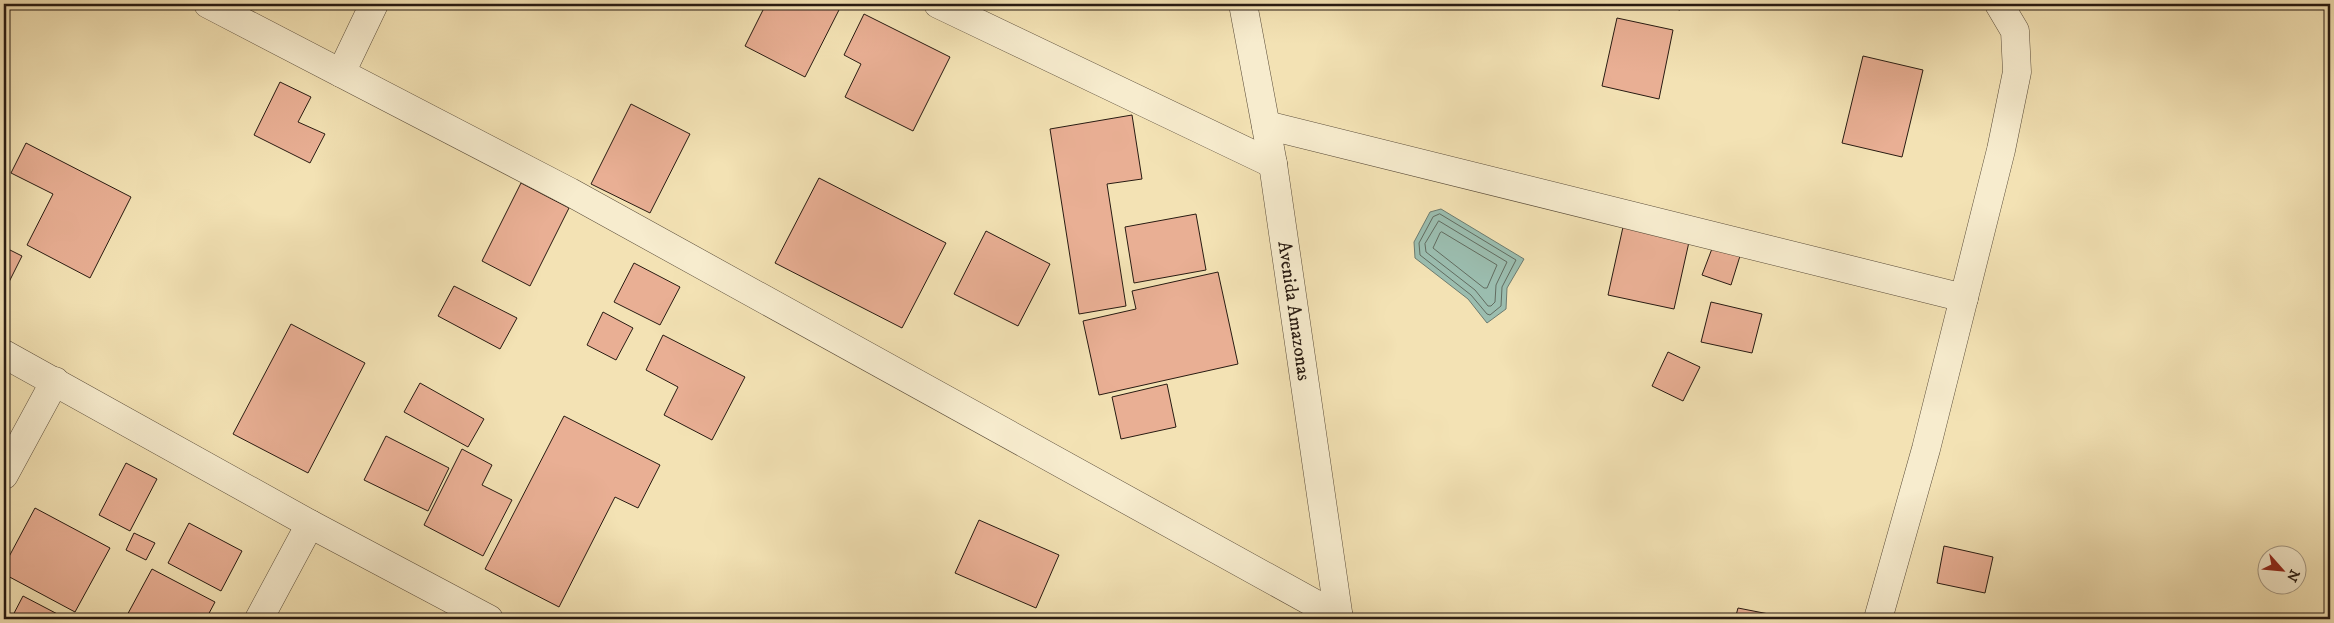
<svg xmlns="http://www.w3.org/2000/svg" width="2334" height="623" font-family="'IM FELL DW Pica',serif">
<rect width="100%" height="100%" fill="#f3e2b4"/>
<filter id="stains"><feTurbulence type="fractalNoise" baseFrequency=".004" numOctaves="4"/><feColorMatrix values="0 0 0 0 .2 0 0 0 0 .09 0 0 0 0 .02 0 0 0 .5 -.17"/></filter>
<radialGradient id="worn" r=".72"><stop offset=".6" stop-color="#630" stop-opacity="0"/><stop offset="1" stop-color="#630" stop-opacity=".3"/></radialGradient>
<path fill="#9bbdaf" stroke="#6d7c70" d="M1441 209 1524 259 1507 288 1506 309 1487 323 1468 299 1415 258 1414 242 1430 212Z"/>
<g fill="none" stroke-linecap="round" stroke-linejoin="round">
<path stroke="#626c60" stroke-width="1" d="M1440 214 1516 260 1502 287 1501 306 1490 315 1487 314 1471 295 1420 255 1419 243 1433 217Z
M1439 221 1507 262 1496 285 1495 302 1491 306H1488L1475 290 1426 252 1425 244Z
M1442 232 1497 265 1487 288H1484L1433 248 1440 233Z"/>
</g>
<path fill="#e9af94" stroke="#281b12" d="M766 4H842L805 77 745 46Z
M1651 4H1681L1680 10Z
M864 14 950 57 913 131 845 97 861 64 844 55Z
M1617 18 1673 30 1659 99 1602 86Z
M1863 56 1923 70 1902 157 1842 143Z
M280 82 311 97 298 122 325 134 310 163 254 135Z
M631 104 690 134 650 213 591 184Z
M1132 115 1142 179 1107 184 1126 306 1079 314 1050 129Z
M26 143 131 197 90 278 27 245 53 194 11 173Z
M819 178 946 243 902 328 775 263Z
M521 183 569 208 530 286 482 261Z
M1196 214 1206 270 1134 283 1125 227Z
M1623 227 1689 242 1674 309 1608 295Z
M986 231 1050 264 1018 326 954 294Z
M1713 246 1740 256 1731 285 1702 275Z
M4 247 22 256 4 292Z
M634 263 680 287 660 325 614 302Z
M1218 272 1238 364 1099 395 1083 321 1136 309 1132 291Z
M454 286 517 318 500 349 438 316Z
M1711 302 1762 314 1752 353 1701 342Z
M603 312 633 328 616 360 587 345Z
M291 324 365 363 308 473 233 434Z
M663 335 745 377 712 440 664 415 678 387 646 370Z
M1668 352 1700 367 1683 401 1652 386Z
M420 383 484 419 468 447 404 412Z
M1167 384 1176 427 1121 439 1112 397Z
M564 416 660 465 638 508 615 497 559 607 485 569Z
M386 436 449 468 428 511 364 480Z
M462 449 492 465 482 485 512 500 483 556 424 525Z
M126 463 157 479 130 531 99 515Z
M35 508 110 548 75 612 4 574V566Z
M979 520 1059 555 1036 608 955 573Z
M189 523 242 551 221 591 168 563Z
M134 533 155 543 146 560 126 550Z
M1944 546 1993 557 1985 593 1937 583Z
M152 569 215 602 206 619H125Z
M23 596 67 619H11Z
M1738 608 1779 616 1778 619H1735Z"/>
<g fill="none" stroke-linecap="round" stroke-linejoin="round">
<g stroke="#5b4d3a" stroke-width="29">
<g id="minor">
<path d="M208 4 570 192 1339 617"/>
<path d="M938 4 1273 164"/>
<path id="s1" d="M1243 4 1273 164 1339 619"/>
<path d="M341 73 374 4"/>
<path d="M1266 125 1964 298"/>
<path d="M4 354 310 524 489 619"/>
<path d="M4 475 55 381"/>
<path d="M259 619 310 524"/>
<path d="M1878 619 1926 449 2001 150 2017 72 2015 31 1999 4"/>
</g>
</g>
<use href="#minor" stroke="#f7ecce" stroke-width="28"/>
</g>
<g text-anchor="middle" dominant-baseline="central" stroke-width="4" stroke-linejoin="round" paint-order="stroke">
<g font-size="19" fill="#281b12" stroke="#f7ecce">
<text stroke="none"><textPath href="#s1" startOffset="311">Avenida Amazonas</textPath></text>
</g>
</g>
<rect width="2334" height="623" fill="none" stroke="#f3e2b4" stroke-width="20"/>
<rect x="5" y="5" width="2324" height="613" fill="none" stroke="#281b12" stroke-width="2.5"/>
<rect x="10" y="10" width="2314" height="603" fill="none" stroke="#281b12"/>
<g transform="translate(2282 570) rotate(117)"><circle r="24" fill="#f7ecce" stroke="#a49883"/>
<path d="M0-4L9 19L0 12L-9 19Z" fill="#8f2418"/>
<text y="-8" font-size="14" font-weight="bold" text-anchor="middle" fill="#281b12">N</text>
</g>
<rect width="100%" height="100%" filter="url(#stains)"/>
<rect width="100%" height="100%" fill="url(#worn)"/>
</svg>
